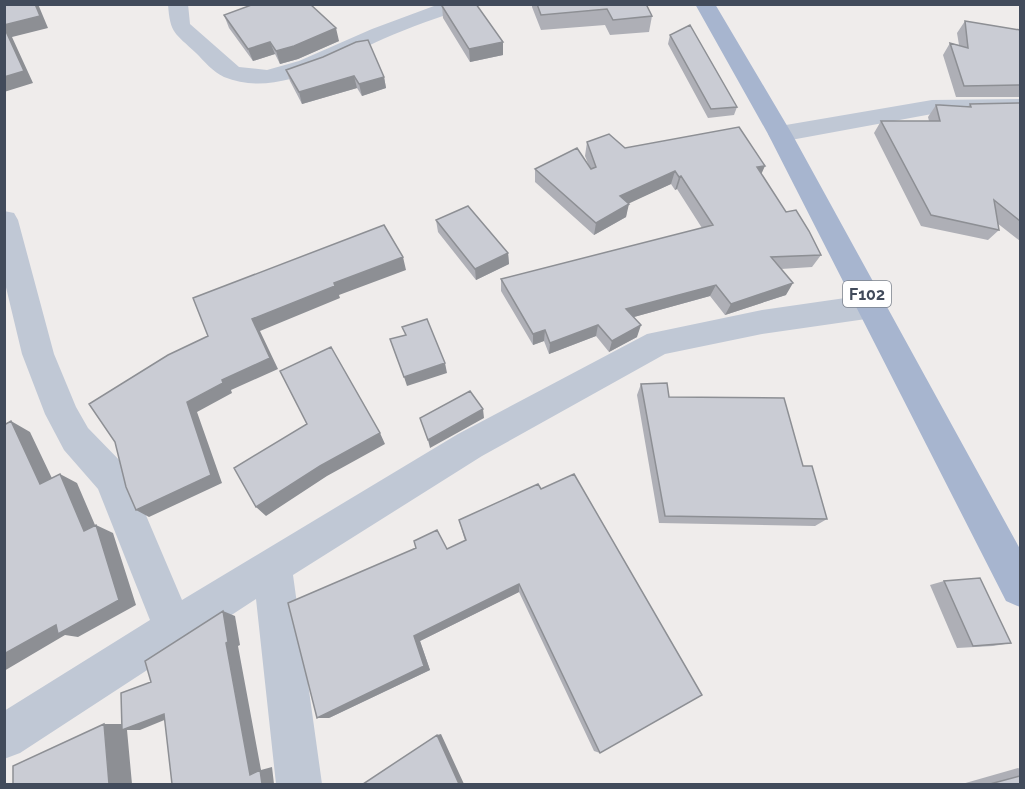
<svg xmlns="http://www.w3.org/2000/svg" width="1025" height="789" font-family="Raleway,sans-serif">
<rect width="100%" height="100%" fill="#efeceb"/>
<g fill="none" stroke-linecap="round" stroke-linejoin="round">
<path fill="#c0c8d5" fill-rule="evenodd" d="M168 4H188L190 24 239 67 267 70 299 61 372 29 434 6 472 4 469 8C440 16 411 27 383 39 335 60 278 99 224 77 213 72 204 61 196 53 175 33 170 34 168 4Z
M1020 99V113L932 114 780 142 771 139 768 134 771 129 780 126 932 100Z
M4 211 14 213 18 220 54 354 76 407 88 428 125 466 182 600 458 434 647 334 762 310 873 294 884 298 888 306 884 314 873 318 762 334 665 354 482 456 293 575 322 784H276L256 599 20 753 4 759V711L150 620 98 489 64 450 45 414 22 354 4 279Z"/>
<path fill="#a7b5cf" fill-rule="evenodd" d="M695 4H715L792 134 1020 549V607L1006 601 768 134Z"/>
</g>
<path fill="#aeafb6" d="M532 4H646L652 16 649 32 610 35 605 25 541 30 532 7Z
M442 6 503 55 470 62 443 18Z
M224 15 339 41 298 59 280 64 275 54 253 61 229 28Z
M965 21 1020 30V97H956L943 55 950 43 959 45 957 33Z
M670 35 737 107 734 115 708 118 668 44Z
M286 70 384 77 386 88 362 96 357 88 302 104 290 81Z
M1020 103V241L997 223 999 230 988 240 921 226 874 133 881 121H929L928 117 936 105 968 107 970 104Z
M587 142 625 148 761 174 786 212 821 255 812 267 781 269 786 295 725 315 710 296 634 317 637 337 609 352 596 336 549 354 544 341 533 345 501 291V279L702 228 677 189 675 190 671 184 628 203 626 217 594 235 535 182V169L589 166 585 156Z
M436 220 508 253 509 264 476 280 438 232Z
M641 384 669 397 803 466 827 519 815 526 659 523 637 395Z
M538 484 600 753 594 751 519 592 420 641 430 670 329 718 447 549 465 541 459 520Z
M944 581 1011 643 993 646 957 648 930 585Z
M1018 768 1020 769V784H962Z"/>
<path fill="#8d8f94" d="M35 4H38L48 28 12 37 33 83 4 92V25Z
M336 28 339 41 298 59 280 64 276 51Z
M270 42 275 54 253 61 248 49Z
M503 42V55L470 62 469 49Z
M354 76 357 88 302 104 299 92Z
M384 77 386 88 362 96 359 84Z
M765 166 759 179 757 167Z
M675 171 671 184 617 209 620 196Z
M681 176 677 189 675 190 679 177Z
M629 204 626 217 594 235 596 223Z
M508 253 509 264 476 280 475 269Z
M403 257 406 270 339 295 340 298 260 331 278 369 231 390 232 393 197 412 222 483 149 517 136 510 187 402 222 380 252 319 334 283Z
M793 283 786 295 725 315 731 304Z
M716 285 710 296 623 320 626 309Z
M598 325 596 336 549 354 550 343Z
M641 325 637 337 609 352 612 341Z
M545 330 544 341 533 345V334Z
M445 363 447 373 407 386 404 377Z
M483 409 484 418 430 448 428 440Z
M11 421 30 432 59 493 40 484Z
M380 433 385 444 327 476 266 516 256 507 320 466Z
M60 474 77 483 98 532 96 525 113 533 136 605 78 637 65 635 4 671V654L84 531Z
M519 584V592L420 641 430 670 329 718H317L414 636Z
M223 611 235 616 240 645 238 646 261 770 272 767 274 784H262L250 775 226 643Z
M164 714H179L140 730H127L132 784H109L104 724H126Z
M441 734 464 784H459L437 735Z"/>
<path fill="#caccd4" stroke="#8d8f94" stroke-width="1.5" d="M4 4H35L40 16 4 25Z
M254 4H310L336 28 294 46 276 51 270 42 248 49 224 15Z
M446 4H476L503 42 469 49 442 6Z
M537 4H646L652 16 613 20 607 9 541 15Z
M965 21 1020 30V85L964 86 950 43 968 48Z
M690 25 737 107 711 109 670 35Z
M4 27 24 71 4 77Z
M368 40 384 77 359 84 354 76 299 92 286 70 323 57 356 42Z
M1020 103V221L994 200 999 230 931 215 881 121H940L936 105H940L971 107 970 104Z
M739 127 765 166 757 167 786 212 796 210 809 231 821 255 771 257 793 283 731 304 716 285 626 309 641 325 612 341 598 325 550 343 545 330 533 334 501 279 713 225 681 176 679 177 675 171 620 196 629 204 596 223 535 169 577 148 591 169 596 167 587 142 609 134 625 148Z
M468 206 508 253 475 269 436 220Z
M384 225 403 257 334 283 335 286 252 319 270 358 222 380 223 383 187 402 211 475 136 510 126 487 115 442 89 404 168 355 208 336 193 298Z
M427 319 445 363 404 377 390 339 406 335 402 327Z
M331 347 380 433 320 466 256 507 234 468 307 424 280 371Z
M667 383 669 397 784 398 803 466H812L827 519 665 516 641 384Z
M470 391 483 409 428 440 420 418Z
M11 421 40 484 60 474 84 531 96 525 119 600 58 634 56 625 4 654V425Z
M574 474 702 695 600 753 519 584 414 636 424 666 317 718 288 603 416 548 414 541 437 530 447 549 466 540 459 520 538 484 541 489Z
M980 578 1011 643 973 646 944 581Z
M223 611 228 642 226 643 250 775 260 770 262 784H172L164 714 122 730 121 693 151 682 145 661Z
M104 724 109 784H13V766Z
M437 735 459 784H363Z
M1020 776V784H990Z"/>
<g text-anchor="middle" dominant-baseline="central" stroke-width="4.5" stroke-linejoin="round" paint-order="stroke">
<rect fill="#fff" stroke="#7b818c" stroke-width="1.5" x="843" y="281" width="48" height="26" rx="4.5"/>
<g font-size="16" font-weight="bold" fill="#424b5b">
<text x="867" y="294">F102</text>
</g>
</g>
<rect width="1025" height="789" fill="none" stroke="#424b5b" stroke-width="12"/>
</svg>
